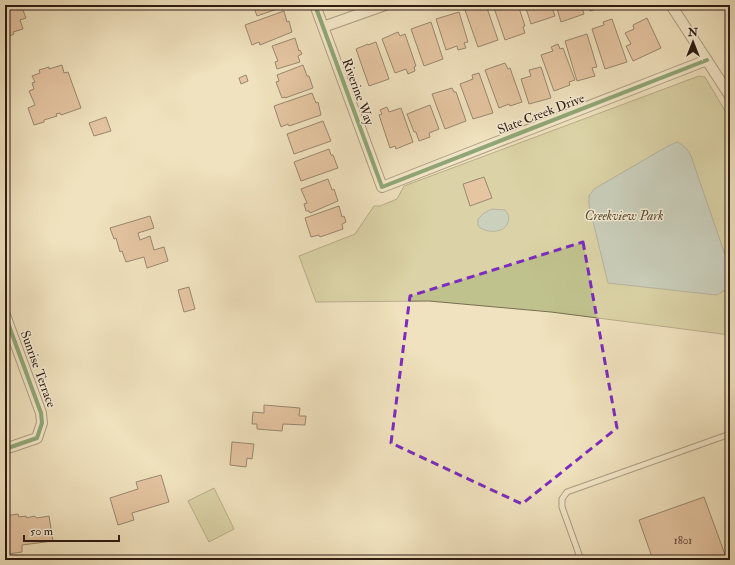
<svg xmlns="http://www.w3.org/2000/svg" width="735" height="565" font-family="'IM FELL Double Pica',serif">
<rect width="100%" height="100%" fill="#f0e2be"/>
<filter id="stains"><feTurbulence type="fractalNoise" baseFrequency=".005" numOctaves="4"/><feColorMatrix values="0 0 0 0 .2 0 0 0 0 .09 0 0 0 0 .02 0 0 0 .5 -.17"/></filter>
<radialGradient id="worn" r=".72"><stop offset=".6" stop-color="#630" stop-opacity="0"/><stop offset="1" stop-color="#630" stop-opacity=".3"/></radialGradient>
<path fill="#c0c28d" stroke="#776e50" d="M699 76 705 77 730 119V335L551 312 429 301 316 302 299 256 355 234 374 206H380L397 199 404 186Z
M214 488 234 529 209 542 188 501Z"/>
<path fill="#9ebbbc" stroke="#717b78" d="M677 142C684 145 687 149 691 156L730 269V286L726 290 716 295 608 283 589 205V196L594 189 668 146Z
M492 209 505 210 508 214C513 232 489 236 478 226V219L484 213Z"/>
<path fill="#d8a281" stroke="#2e1b12" d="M5 5H21L26 18 20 20 23 29 13 32 14 34 5 38Z
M253 5H283V7L257 16Z
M474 5H486L498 40 478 47 465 10 474 7Z
M493 5H518L525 26 523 27 525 33 505 40Z
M525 5H551L555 16 531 24Z
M556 5H581L584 14 561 22Z
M588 5H610L590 11Z
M284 11 287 22 289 21 292 32 260 45 259 42 252 45 245 25Z
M459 12 468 42 464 43 466 48 458 50 457 46 446 50 436 19Z
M647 18 661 48 633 61 626 46 631 44 625 33 634 29 633 25Z
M612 19 627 62 605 69 592 29 604 25 603 22Z
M431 22 443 59 424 66 411 29Z
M398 32 400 36 405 34 416 66 414 67 415 71 408 74 406 69 395 73 382 39Z
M587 34 597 67 592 68 595 76 577 81 565 41Z
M295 38 299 51 300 50 302 54 298 56 300 62 277 69 275 62 278 61 272 46Z
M376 42 389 79 369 86 356 49 368 44V45Z
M558 44 560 49 563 48 575 80 569 82 570 85 554 91 541 55 553 51 551 47Z
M505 63 508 69 510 68 522 102 510 106 509 104 499 108 485 70Z
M62 65 64 73 68 72 81 108 61 115 60 113 56 114 57 116 44 120V122L34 125 28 108 35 105 29 91 34 89 32 83 35 82 32 76 40 73 39 70 49 67V69Z
M303 65 307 76H309L313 88 285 98V97L282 98 276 82 279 81 277 75Z
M541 67 551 98 529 104 521 79 531 76 529 70Z
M479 73 493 113 473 119 460 84 473 79 472 75Z
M246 75 248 81 241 84 239 78Z
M452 88 454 92H456L466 121 445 129 432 94Z
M312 93 316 103 318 102 321 115 289 126 288 124 281 127 274 106Z
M430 105 439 129 429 133 430 137 419 141 416 132H414L407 114Z
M387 107 389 112 401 108 413 142 396 149 395 146 390 148 379 115 382 114 380 110Z
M106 117 111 131 94 136 89 123Z
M323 121 331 141 294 154 287 134Z
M329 149 331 155H333L338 168 301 181 294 162Z
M484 177 492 198 470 206 463 184Z
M328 179 332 190 334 189 338 201 310 213 309 211H306L304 204 307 203 301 189Z
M339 206 342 217 344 216 346 222 342 224 343 229 320 237 319 235 311 237 305 218Z
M150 216 154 228 138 233 140 240 150 236 154 250 164 247 168 261 147 268 144 257 126 262 122 251 120 252 116 238 114 239 110 228Z
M189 287 195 309 184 312 178 290Z
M264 405 300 408 299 416H306L305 425 283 424 282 431 257 429V424H252L253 412 264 413Z
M232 442 254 444 252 459 247 458 246 467 230 465Z
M161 475 169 502 132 513 134 520 118 525 110 498 138 489 136 482Z
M704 497 727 560H653L639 520Z
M18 514 19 517 26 516 27 518 34 516 37 518 49 516 53 541 22 545V552L9 554 7 542 5 538V516Z"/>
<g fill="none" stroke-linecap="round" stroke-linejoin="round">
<g stroke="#5e4d3d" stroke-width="7">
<path id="service" d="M581 560 562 507V499L567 492 730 434"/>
</g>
<g stroke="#5e4d3d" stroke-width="12">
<path id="minor" d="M315 5 382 187 707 60
M671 5 730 96
M323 27 385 5
M5 315 41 413 42 423 37 438 5 449"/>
</g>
<use href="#service" stroke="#f5ecd5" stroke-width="5"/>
<use href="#minor" stroke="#f5ecd5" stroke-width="10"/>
<g stroke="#f5ecd5" stroke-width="6">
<path id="cycleway" d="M315 5 382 187 707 60
M5 315 41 413 42 423 37 438 5 449"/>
</g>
<use href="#cycleway" stroke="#1b5e20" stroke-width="4"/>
</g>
<path d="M0 0H735V565H0ZM583 242 617 428 522 504 391 443 410 296Z" fill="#f0e2be" fill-opacity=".55" fill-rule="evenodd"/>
<path fill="none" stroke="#7b2cbf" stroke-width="3" stroke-dasharray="8 5" stroke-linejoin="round" d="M583 242 617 428 522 504 391 443 410 296Z"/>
<g text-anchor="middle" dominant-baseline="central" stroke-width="3" stroke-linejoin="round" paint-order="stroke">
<g font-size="11" fill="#583d2e">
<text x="683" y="540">1801</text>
</g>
<g font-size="13" fill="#2e1b12" stroke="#f5ecd5">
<text transform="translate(358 92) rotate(70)">Riverine Way</text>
<text transform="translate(541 114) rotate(-21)">Slate Creek Drive</text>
<text transform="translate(38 369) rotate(70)">Sunrise Terrace</text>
</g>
<g font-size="13" font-style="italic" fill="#5a4d37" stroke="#f5ecd5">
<text x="624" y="216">Creekview Park</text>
</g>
</g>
<rect width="735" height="565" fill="none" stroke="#f0e2be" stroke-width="20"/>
<rect x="6" y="6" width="723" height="553" fill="none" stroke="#2e1b12" stroke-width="2"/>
<rect x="10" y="10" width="715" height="545" fill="none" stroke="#2e1b12"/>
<g transform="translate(693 42)" stroke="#f5ecd5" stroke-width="3" paint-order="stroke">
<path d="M0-3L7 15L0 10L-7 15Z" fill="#2e1b12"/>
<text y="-6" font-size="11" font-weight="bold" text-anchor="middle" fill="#2e1b12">N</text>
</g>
<path d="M24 535v6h95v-6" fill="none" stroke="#2e1b12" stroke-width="2"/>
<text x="30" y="535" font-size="12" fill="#2e1b12" stroke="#f5ecd5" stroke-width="3" paint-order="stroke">50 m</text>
<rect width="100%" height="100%" filter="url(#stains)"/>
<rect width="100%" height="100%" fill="url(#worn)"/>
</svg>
